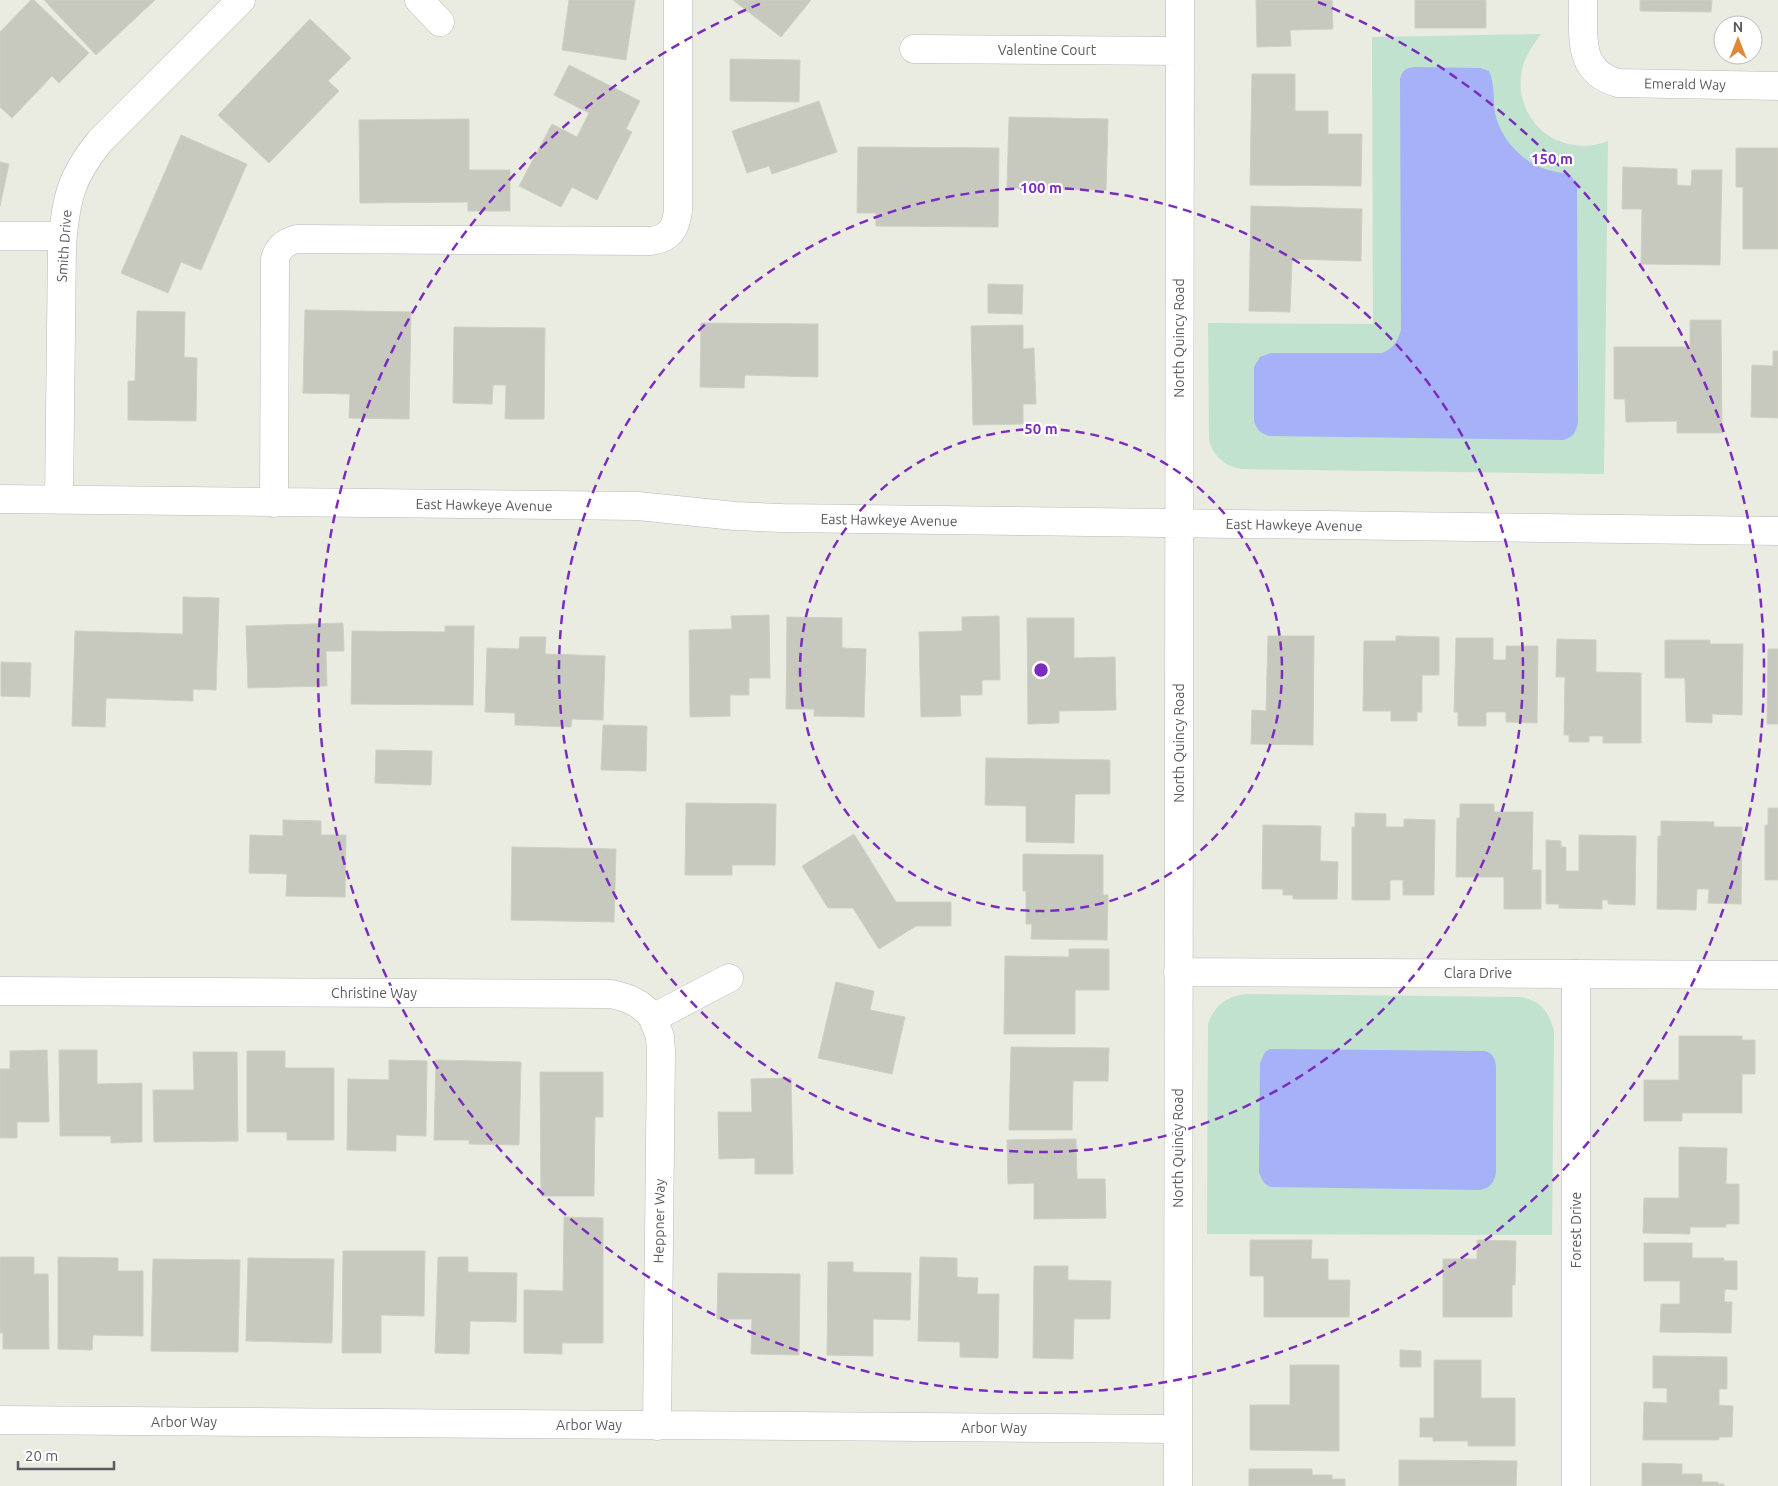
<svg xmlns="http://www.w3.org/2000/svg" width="1778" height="1486" font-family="Ubuntu,sans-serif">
<rect width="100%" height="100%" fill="#eaece2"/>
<path fill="#c0e2ce" d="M1541 34C1535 42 1529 51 1525 60 1510 97 1534 140 1574 145 1586 147 1597 145 1608 141L1604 474 1241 469C1226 467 1212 455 1209 440L1208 323 1373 324 1372 37Z
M1246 994 1520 997C1540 1000 1550 1012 1554 1032L1552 1235 1207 1234 1208 1024C1214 1006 1227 996 1246 994Z"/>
<path fill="#a6b1f8" d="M1415 67 1480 68 1489 71C1495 84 1493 99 1495 113 1500 138 1521 161 1545 169 1553 172 1563 172 1571 176L1577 184 1578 422C1576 433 1573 437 1563 440L1270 436C1261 434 1257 430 1254 421V367L1260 357 1271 353H1382C1393 349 1398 341 1401 330L1400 79C1402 70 1406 68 1415 67Z
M1270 1049 1485 1051C1493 1053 1495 1059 1496 1066V1173C1494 1183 1490 1188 1480 1190L1270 1187 1264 1183 1259 1173 1260 1063 1265 1052Z"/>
<path fill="#c7c8be" stroke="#cfd0c1" d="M31 0H34L89 53 59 83 52 76 12 118 0 107V32Z
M44 0H155L96 55Z
M569 0H635L626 60 562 50Z
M733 0H811L781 37Z
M1256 0H1332L1333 29 1290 30 1291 46 1257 47Z
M1415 0H1486V28H1415Z
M1640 0H1712L1711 12 1640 11Z
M310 19 351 58 328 81 339 91 269 163 218 115Z
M730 59 800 60 799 102 730 101Z
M569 65 640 101 626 129 632 132 597 200 572 187 561 207 519 186 552 124 577 137 589 113 554 95Z
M1252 74H1295V111H1328V134H1362L1361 186 1250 185Z
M819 101 837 152 772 174 769 166 747 173 732 131Z
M1009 117 1108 119 1106 190 1007 188Z
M469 119V170H510V211H468V202L360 203 359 120Z
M181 135 247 164 201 270 181 262 168 293 121 273Z
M858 147 999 148 998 227 876 226V213H857Z
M1736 148H1778V249H1743V187H1736Z
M0 162 9 164 0 206Z
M1623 167 1677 169V185L1691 186 1692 170H1722L1720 265 1641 264 1642 209H1622Z
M1251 206 1362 209 1361 261 1292 259 1290 312 1249 311Z
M988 284 1023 285 1022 314 988 313Z
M305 310 411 312 409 419 349 418 350 394 303 393Z
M137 311 185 312 184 357 197 358 196 421 128 420V381H135Z
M1690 320H1721L1722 433H1677V421L1626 422 1625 399H1614V347H1690Z
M701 323 818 324V377L745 375 744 388 700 387Z
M1023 325V349L1034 348 1036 404H1023V424L973 425 971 326Z
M454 327 545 328 544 419H505L506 385H493L492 404 453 403Z
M1773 351H1778V418L1751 417 1752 365 1773 366Z
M183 597 219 598 216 690 193 689V701L106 698 105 727 72 726 75 631 183 634Z
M769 615 770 678H749V695H730V716L690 717 689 630 732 629 731 616Z
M999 616 1000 680H982V695H960L961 716 921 717 919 632 962 631V617Z
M787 617 842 618V648L866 649 864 717 814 716V709H786Z
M1027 618H1074V658L1115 657 1116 710 1059 711V723L1028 724Z
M343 623 344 651H326L327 686 248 688 246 626Z
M445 626H474L473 705 351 704 352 631 445 632Z
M1268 636H1314L1313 745 1251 744 1252 710 1266 711Z
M1396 636 1439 637V675H1422V712H1417V721H1391V711H1363L1364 641H1396Z
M520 637H546L545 654 605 656 603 720 572 719 571 727 515 725V713L485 712 487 648 519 649Z
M1456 638H1493V660H1506V646H1538L1537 723 1506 722V712H1486V726H1458V712H1454Z
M1557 639 1596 640V672L1641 673V743H1603V736H1589V742H1569V735H1564L1565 677H1556Z
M1665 640H1710V644H1743L1742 715 1712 714V723L1686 722 1685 678H1665Z
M1768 649H1778V724H1767Z
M1 662 31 663 30 697 1 696Z
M603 725 647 726 646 771 601 770Z
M376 750 432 751 431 785 375 783Z
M986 758 1110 760V794H1075L1074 843 1026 842V806L985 805Z
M686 803 776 804 775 865H732V875H685Z
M1460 804H1494V812H1533L1532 870H1541V909H1504V877H1456L1457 818H1460Z
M1768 808H1778V880H1765V825H1768Z
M1355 813 1386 814V827H1404V819L1435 820 1434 895H1403V880H1390V900H1352V827H1355Z
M283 820 321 821V835H346L345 897 286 896 287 874 249 873 250 835 283 836Z
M1661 821 1714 822V827H1742L1741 904 1708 903 1709 889H1697L1696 910 1657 909 1658 836H1661Z
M1263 825 1321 826 1320 861 1338 862 1337 899H1293V895H1283V889H1262Z
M854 834 896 902H951V926H916L879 949 853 908H828L802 866Z
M1579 835 1636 836 1635 905 1608 904V900H1602V909L1559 908V904H1546V840L1561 841V847H1566V871H1579Z
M512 847 616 849 614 922 511 920Z
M1023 854 1103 855V895H1108L1107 940 1031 939 1032 924H1026V891H1023Z
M1069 949H1109V990H1075V1034H1004L1005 956 1069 957Z
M836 982 874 991 870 1010 905 1017 892 1074 818 1058Z
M1679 1036H1742V1040H1755V1074H1742V1113H1682V1121H1644V1080H1679Z
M1011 1047 1109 1048 1108 1081H1073L1072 1130H1009Z
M47 1050 49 1122H17V1138H0V1069H10V1051Z
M59 1050H97V1084L142 1083V1142L111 1143V1136H60Z
M247 1051H285V1068H334V1140H287V1132H247Z
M193 1052H237L238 1141 154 1142 153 1090H194Z
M389 1060 427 1061 426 1136 396 1135V1151L347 1150 348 1079 389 1080Z
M436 1060 521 1062 519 1145 469 1144V1140H434Z
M540 1072H603V1117H595L594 1196H541Z
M791 1078 793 1174H755V1158L719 1159 718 1112H752L751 1079Z
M1076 1139 1077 1179H1105L1106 1218 1034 1219V1183L1008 1184 1007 1140Z
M1679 1147 1727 1148 1726 1184H1739V1224H1726V1227H1690V1234L1643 1233 1644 1198H1679Z
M564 1217 603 1218V1343H562V1354L524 1353V1290L563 1291Z
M1250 1240H1312L1311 1259H1328V1280H1350L1349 1317H1264V1276H1250Z
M1477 1240 1516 1241 1515 1285H1512V1317H1443V1259H1477Z
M1644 1243H1692V1258H1724V1261H1737V1290L1725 1289 1724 1302H1732L1731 1333 1660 1332 1661 1304H1680V1281H1644Z
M343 1251H425L424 1316 381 1315V1353H342Z
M0 1257H34V1274H48L49 1349H3V1333H0Z
M58 1257 118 1258V1271H143V1336L93 1335 92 1350 58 1349Z
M438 1257H468V1272L517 1273 516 1322 470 1321 469 1354 435 1353Z
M920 1257 957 1258V1277L978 1278 977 1294H999L998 1358 960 1357V1342L918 1341Z
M248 1258 334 1259 332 1343 246 1341Z
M153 1259 240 1260 238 1352 151 1351Z
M828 1262H853V1272L911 1273 910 1320 873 1319V1356L827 1355Z
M1034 1266H1068V1280L1111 1281 1110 1319H1074L1073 1359 1033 1358Z
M718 1273 800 1274 799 1355 751 1354 752 1319H717Z
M1400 1350 1421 1351V1367H1400Z
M1653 1356 1727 1357V1389H1719V1405L1733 1406 1732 1437H1719V1440H1643L1644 1402 1667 1403V1388H1653Z
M1434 1360H1481V1398H1515V1446H1468V1441H1433V1437H1420V1418H1434Z
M1290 1365H1339V1451L1250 1450V1405H1290Z
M1399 1460 1517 1461 1516 1486H1399Z
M1642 1463 1682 1464V1474H1702V1482H1718V1484H1724V1486H1642Z
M1249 1469H1312V1475H1332V1479H1345V1486H1249Z"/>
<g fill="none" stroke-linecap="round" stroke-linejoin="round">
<g stroke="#b7b8be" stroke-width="29">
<path id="minor" d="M419 0 440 22
M1583 0C1584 36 1576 71 1618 83L1778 86
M914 49 1180 51
M0 236H62
M0 499 638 506 735 516 782 518 1778 531
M59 500 62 245C66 199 70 178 100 141L241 0
M274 503 275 259C278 247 285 242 297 239L651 241C670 238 676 229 678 210V0
M1178 972 1778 975
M1576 974V1486
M0 991 611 994C629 998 642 1003 653 1018L729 978
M653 1018 660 1037 661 1051 657 1426
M0 1420 1178 1429
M1178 1486 1180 0"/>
</g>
<use href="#minor" stroke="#fff" stroke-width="28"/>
</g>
<g fill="none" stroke="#7b2cbf" stroke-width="2.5" stroke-dasharray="9 6">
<circle cx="1041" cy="670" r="241"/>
<circle cx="1041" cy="670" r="482"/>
<path d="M1318 2A723 723 0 1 1 764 2"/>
</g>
<g text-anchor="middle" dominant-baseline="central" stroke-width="4.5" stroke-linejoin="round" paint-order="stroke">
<g font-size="14" fill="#5a5b62" stroke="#fff">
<text x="1047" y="50">Valentine Court</text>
<text transform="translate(1685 84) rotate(1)">Emerald Way</text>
<text transform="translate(64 246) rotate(-86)">Smith Drive</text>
<text transform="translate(1179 338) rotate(-90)">North Quincy Road</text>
<text transform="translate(484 505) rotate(1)">East Hawkeye Avenue</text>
<text transform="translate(889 520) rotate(1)">East Hawkeye Avenue</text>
<text transform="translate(1294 525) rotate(1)">East Hawkeye Avenue</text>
<text transform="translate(1179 743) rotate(-90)">North Quincy Road</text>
<text x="1478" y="973">Clara Drive</text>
<text x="374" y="993">Christine Way</text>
<text transform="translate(1178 1148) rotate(-90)">North Quincy Road</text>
<text transform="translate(659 1221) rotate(-89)">Heppner Way</text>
<text transform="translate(1576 1230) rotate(-90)">Forest Drive</text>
<text x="184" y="1422">Arbor Way</text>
<text x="589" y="1425">Arbor Way</text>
<text x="994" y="1428">Arbor Way</text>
</g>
</g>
<circle cx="1041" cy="670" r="8" fill="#7b2cbf" stroke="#fff" stroke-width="2.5"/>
<g font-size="15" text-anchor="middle" font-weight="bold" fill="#7b2cbf" stroke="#fff" stroke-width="4.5" stroke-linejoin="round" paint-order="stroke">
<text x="1552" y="164">150 m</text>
<text x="1041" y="193">100 m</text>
<text x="1041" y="434">50 m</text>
</g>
<g transform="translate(1738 40)"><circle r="24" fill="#ffffff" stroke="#bdbdc0"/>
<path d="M0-4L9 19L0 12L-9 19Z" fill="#dc8a38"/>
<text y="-8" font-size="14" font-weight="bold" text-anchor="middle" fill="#5a5b62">N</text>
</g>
<path d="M18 1461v8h96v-8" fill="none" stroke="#5a5b62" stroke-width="2.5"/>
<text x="25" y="1461" font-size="15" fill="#5a5b62" stroke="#ffffff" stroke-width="4" paint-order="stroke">20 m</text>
</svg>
